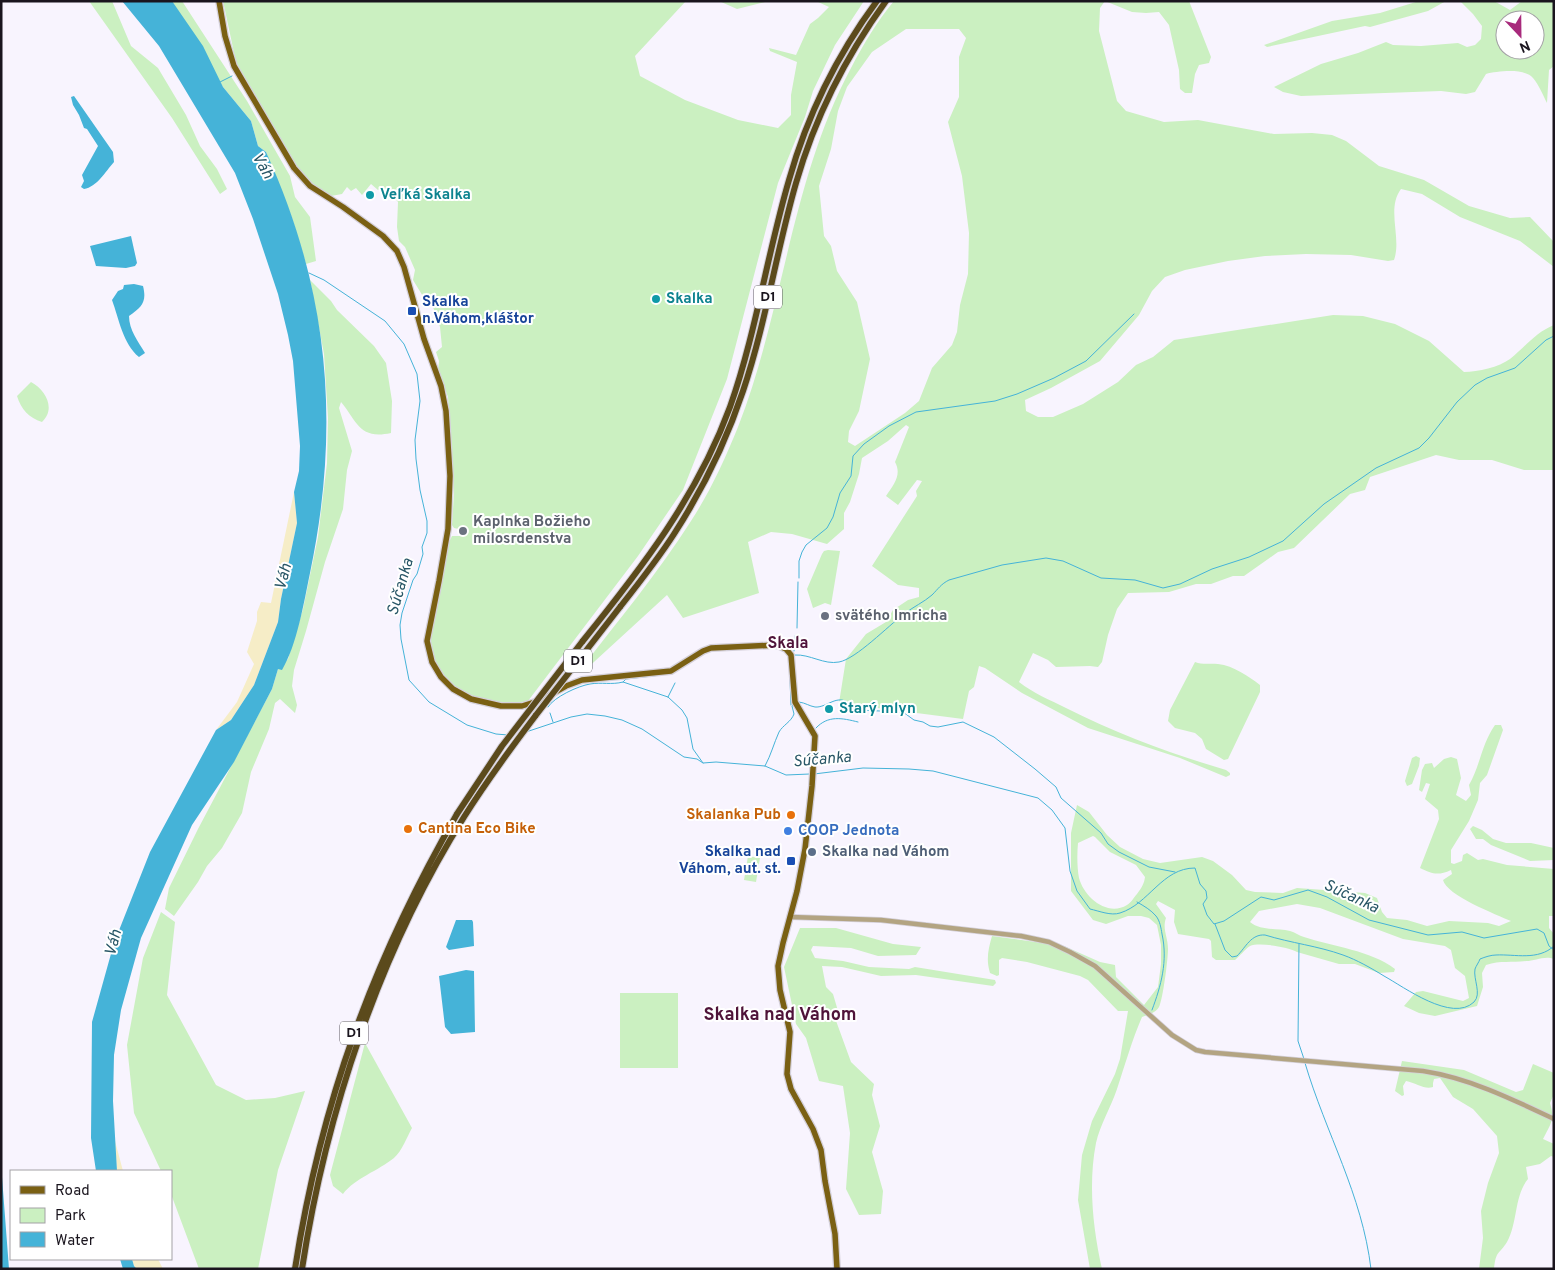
<svg xmlns="http://www.w3.org/2000/svg" width="1555" height="1270" font-family="Overpass,sans-serif">
<rect width="100%" height="100%" fill="#f8f4fe"/>
<path fill="#cbf0c1" fill-rule="evenodd" d="M89 1H112L131 46 158 68 186 115 200 146 217 169 227 189 220 194 172 118Z
M172 1H182L247 101 290 176 295 197 310 217 316 261 306 264 292 218 266 152 258 146 251 121 223 87Z
M223 1H686L635 56 640 76 685 100 738 120 778 128 791 115V95L797 62 770 51 769 48 796 55 810 24 818 18 829 7 816 1H864L835 45 813 91 805 117 778 183 727 379 683 490 638 556 528 701C514 708 500 703 487 700 457 693 434 677 431 645 428 624 438 601 442 581 445 567 445 548 452 536H462L463 530 454 528 452 525 454 494 448 397 438 370 439 361 436 352 442 347 440 327 432 304 424 298 413 280 415 270 405 247 399 241 397 227 398 202C395 197 386 195 380 192L381 189 380 188 378 190 371 184 362 195 356 188 351 191 347 187 342 194 331 196 315 186 298 172 236 62Z
M719 1H769L737 9Z
M894 1H1189L1211 57 1209 63 1199 65 1195 74 1192 93H1185L1180 89 1179 70 1169 25 1159 12 1146 13 1132 12 1105 1 1100 8 1099 31 1117 101 1126 111 1164 122 1198 120 1274 134 1312 133 1332 135 1346 141 1379 166 1424 180 1469 206 1510 218 1530 217 1554 242V267L1520 241 1460 217 1422 194 1401 189C1386 209 1402 238 1394 260L1388 261 1351 255 1306 254 1265 256 1228 261 1185 270 1165 277 1152 291 1139 315 1100 361 1051 388 1025 400 1026 411 1038 417H1053L1083 404 1118 382 1136 365 1153 357 1174 340 1333 315 1363 316 1395 324 1429 341 1464 372C1478 372 1499 367 1510 359 1525 347 1536 332 1554 325V470H1524L1492 460H1459L1436 455 1370 477 1365 490 1350 494 1294 548 1278 552 1244 576H1233L1211 584H1196L1169 592 1128 593 1117 609 1108 635 1102 662 1098 667 1090 666 1056 667 1048 660 1033 653 1019 682C1033 693 1050 700 1066 708 1117 734 1172 754 1226 770L1230 773V775L1226 777 1180 758 1088 728 1022 693 985 668 979 666 974 687 969 691 963 719 839 703 846 659 866 634 886 622 893 610 908 600 919 597V588L898 585 872 566 917 496 916 491 922 481 917 480 898 505 886 496C894 484 902 475 895 462L909 427 906 425 888 441 862 458 859 474 850 502 844 513V529L827 544 792 534 771 532 748 542 759 593 683 618 667 595 583 672 580 670C618 621 658 573 691 521 710 492 725 459 738 427 784 309 791 180 851 68 863 45 877 21 894 1ZM906 29H959L966 38 959 57V97L948 122 962 176 969 233 968 274 960 305 957 332 952 345 932 368 919 401 905 413 855 446 848 442 849 431 859 411 870 359 857 302 837 271 831 246 824 236 819 186 831 149 838 111 847 87 872 52Z
M1419 1H1446L1428 11 1370 27 1365 26 1267 47 1264 45 1332 21 1380 13Z
M1460 1H1494L1510 10 1522 1H1554V66L1549 70 1547 103C1543 95 1539 85 1533 78 1525 68 1498 71 1486 74L1475 92 1466 94 1441 91 1301 96 1283 92 1274 87 1321 64 1358 53 1386 42 1393 45 1421 46 1458 43 1467 47 1475 45 1481 39 1482 26 1473 14ZM1505 20H1535V50H1505Z
M310 280 331 301 337 310 374 346 386 363 392 401 391 433C359 440 357 421 341 402L339 408 352 451 347 470 343 509 325 562 306 631 294 670 292 686 297 705 295 713 280 699 275 703 269 729 251 772 242 813 222 848 207 866 198 882 174 916 165 909 169 888 198 829 272 689 278 669 288 659 303 609 318 537 327 463 328 418 324 354Z
M31 382C46 390 56 409 42 422 29 418 21 409 17 396Z
M828 550 840 551 831 605 825 603 813 608 807 589 822 554 824 551Z
M1195 662C1203 665 1209 663 1218 664 1234 666 1248 676 1260 685V692L1228 759 1224 760 1206 749 1202 739 1195 733 1175 728 1168 721 1170 710Z
M1495 725H1501L1503 730 1487 775 1480 783 1478 800 1469 821 1451 850V863L1454 864 1462 861 1463 855 1467 853 1478 860 1483 859 1507 865 1554 869V916H1549V928L1554 934V959C1545 955 1535 961 1526 961 1511 963 1501 960 1486 965L1482 973 1483 987 1477 1006 1435 1016 1419 1013 1404 1006 1416 992 1423 991 1463 1001 1469 998 1465 976 1455 968 1451 950 1445 946 1403 939 1320 908 1297 904 1259 911 1250 922C1261 931 1277 928 1290 931 1295 932 1299 936 1304 937 1334 947 1370 950 1395 969L1394 972 1379 973 1355 964H1339L1297 952C1289 947 1259 942 1250 946 1245 949 1240 956 1235 960H1216L1212 957 1211 941 1209 939 1178 934 1174 922 1175 910 1158 901 1156 904 1166 918C1162 929 1168 937 1168 949 1168 959 1163 999 1159 1007 1156 1013 1147 1015 1142 1017 1132 1040 1125 1065 1117 1089 1111 1107 1100 1125 1096 1143 1088 1184 1093 1229 1102 1269H1090L1078 1200 1082 1155 1092 1121 1115 1074 1120 1059 1128 1011H1118L1088 980 1080 976 1027 962 1002 958 999 960V975L997 976 990 973C986 960 988 950 992 936L1064 946 1100 962 1115 965 1116 977 1144 1005 1158 987 1161 964V945L1157 925 1149 918 1141 916H1128L1106 924 1093 920 1071 891V833L1077 805 1089 812 1107 835 1120 847 1143 859 1160 863 1202 857 1213 861 1232 875 1246 890 1255 892 1283 893 1297 888 1365 893 1377 898 1382 912 1387 918 1407 920 1427 926 1449 921 1488 923 1499 926 1511 921C1497 915 1446 895 1443 880L1452 874 1451 870C1438 876 1432 874 1420 868L1439 819 1438 810 1425 799 1430 784 1426 783 1422 792 1419 790 1422 770 1425 764 1432 763 1434 768 1444 759 1451 757 1457 759 1461 778 1456 795 1466 801 1471 795 1469 785C1480 766 1482 743 1495 725ZM1093 836 1095 837 1110 852 1136 865 1145 877C1144 884 1142 887 1137 894 1134 897 1131 903 1127 905 1107 917 1084 897 1079 878 1077 867 1077 854 1078 843Z
M1416 756 1420 758 1419 766 1412 784 1407 786 1405 781 1412 758Z
M1473 826 1482 830 1493 839 1506 843H1531L1554 848V860L1530 861 1491 845 1483 839H1476L1470 829Z
M748 856 760 858 756 882 744 880Z
M161 912 175 922 167 995 216 1085 246 1100 275 1098 305 1091 278 1170 258 1269H199L171 1194V1171H161L134 1113 127 1045 143 958Z
M800 928H836L893 944 921 947 916 955 878 956 851 948 813 946 811 950 815 958 843 961 869 967 909 969 915 967 995 980 996 983 993 986 916 975 881 976 842 967 822 966 826 987 833 994 838 1011 835 1018 851 1062 874 1084 872 1095 880 1126 872 1152 883 1191 881 1214 859 1215 846 1189 850 1133 843 1086 819 1081 806 1038 796 1024 784 967Z
M620 993H678V1068H620Z
M365 1043 412 1128C407 1137 402 1151 394 1158 378 1171 355 1178 343 1194L333 1186 330 1175Z
M1402 1061 1464 1070 1516 1092 1523 1090 1533 1064 1554 1073V1094L1550 1103C1555 1119 1551 1124 1543 1139L1554 1144V1157L1551 1156 1540 1164 1526 1167 1528 1179C1514 1196 1518 1222 1507 1242 1499 1255 1496 1250 1494 1269H1479L1483 1238 1481 1211 1488 1183 1499 1153 1497 1136 1473 1109 1453 1097 1440 1078 1434 1079 1433 1083V1087C1425 1090 1416 1083 1406 1081L1403 1086 1404 1095 1402 1096 1395 1091Z"/>
<path fill="#f6edc7" d="M294 492 297 523 281 599 278 622 254 685 231 720 216 730 237 702 254 664 247 652 257 621V612L261 602 271 603Z
M115 1141 123 1171H117Z
M132 1259H158L163 1269H137L134 1266Z"/>
<path fill="#45b3d8" d="M122 1H172L203 46 223 87 251 121 258 146 266 152C329 290 341 425 310 573 304 602 297 645 282 670L278 669 272 689 234 762 192 825 141 938 121 1010 114 1055 113 1101 117 1171H96L91 1138 92 1022 114 943 150 852 216 730 231 720 254 685 278 622 281 599 297 523 294 492 299 471 300 446 293 361 288 335 278 294 253 219 235 173 159 46Z
M74 96 113 152 114 162C105 172 97 187 84 189L81 187 84 181 82 175 98 146 87 129 84 128 79 115 73 105 71 97Z
M131 236 137 263 135 266 126 268 96 266 90 246Z
M134 284 143 286C147 302 142 307 129 316 129 330 138 341 145 353L139 357C123 344 119 319 112 300L118 291 123 289 124 285Z
M456 920H472L473 922 474 946 449 950 446 947Z
M466 970 474 971 475 1032 451 1034 445 1027 439 976Z
M1 1164 9 1269H1Z
M120 1259H132L134 1266 137 1269H123Z"/>
<g fill="none" stroke-linecap="round" stroke-linejoin="round">
<path stroke="#45b3d8" stroke-width="1" d="M220 82 232 76
M309 273 324 280 385 321 404 344 417 374 420 401 415 440 416 459 420 490 427 521V533L422 547 423 554 417 574 413 580 402 613 400 625 401 639 409 680 429 702 467 725 496 734 508 735
M799 578V561L802 552 806 545 827 528 833 517 840 493 851 476 853 456 864 444 889 426 916 412 995 401 1017 394 1054 378 1086 361 1134 314
M797 628 798 582
M794 651 795 636
M795 655C810 654 824 665 839 662 856 659 888 626 904 614 913 607 924 602 932 595 938 589 941 584 949 580L1002 565 1046 558 1063 561 1101 578 1135 580 1163 588 1180 584 1212 569 1249 557 1283 541 1324 504 1376 468 1419 448 1429 438 1457 402 1475 385 1487 378 1515 368 1546 340 1554 336
M790 679 791 705
M623 682 626 679 661 675
M668 697 675 683
M799 702C806 703 809 706 815 707 826 708 836 695 847 702 850 704 853 708 857 710L903 712 914 720 923 722 930 726 938 727 963 722 994 737 1035 769 1056 787 1061 798 1101 833 1108 844 1119 852 1149 867 1175 872
M548 707C554 697 578 686 590 684 601 682 612 685 623 682L668 697 682 710 687 718 693 749 703 763
M550 713 553 722
M816 728C828 715 842 718 858 722
M526 732 571 717 587 714 605 716 622 720 642 729 684 757 697 759 703 763 716 762 765 766 786 775 810 774
M765 766C771 755 774 743 779 732 783 725 791 722 794 714L792 706 793 705
M814 774 863 768 909 769 933 771 1038 798 1052 810 1065 828 1070 871 1077 891 1090 909C1099 911 1111 916 1120 913 1149 904 1162 868 1195 868L1200 884 1206 891 1207 898 1203 904 1207 915 1214 924 1224 921 1261 897 1274 900 1308 890 1327 897 1369 920 1428 935 1462 932 1484 938 1537 929 1544 933 1549 946 1554 950
M1137 902C1144 906 1151 910 1156 916 1160 921 1161 928 1162 934 1168 961 1161 986 1152 1010
M1215 924 1225 950 1232 957 1237 956C1246 947 1251 934 1265 935 1291 943 1318 946 1343 955 1357 960 1371 968 1384 976 1404 987 1452 1023 1474 1002 1482 994 1473 979 1475 969 1476 966 1479 962 1480 959 1485 957 1491 955 1496 955 1515 954 1538 961 1554 946
M1299 944 1298 1041 1304 1059
M1305 1063C1326 1134 1362 1194 1371 1269"/>
<g stroke="#d4d0da" stroke-width="6">
<path id="minor" d="M790 917 881 920 1021 936 1049 942 1070 952 1095 966 1172 1035 1196 1050 1205 1052 1423 1071C1469 1078 1512 1099 1554 1119"/>
</g>
<g stroke="#d4d0da" stroke-width="8">
<path id="major" d="M219 1 225 36 234 66 294 168 310 186 343 207 383 236 397 251 404 267 424 339 441 386 446 411 450 476 448 529 439 581 427 641 432 662 441 677 453 689 471 699 501 706H522L541 700 566 686 582 680 671 671 703 651 711 648 777 645 786 649 791 655 795 702 815 736 812 786 805 849 797 891 783 943 778 966 780 990 790 1032 787 1074 791 1089 813 1129 821 1150 825 1181 835 1234 837 1269"/>
</g>
<g stroke="#d4d0da" stroke-width="8">
<path id="highway" d="M620 607C639 583 658 559 674 534 703 489 726 442 743 391 766 323 776 252 796 183 815 117 846 56 886 1
M582 642C641 569 697 497 730 407 756 333 767 255 789 180 807 116 837 55 877 1
M295 1269C321 1102 373 960 457 814
M302 1269C326 1112 380 951 464 817 486 782 511 748 536 715"/>
</g>
<use href="#minor" stroke="#b3a482" stroke-width="4.5"/>
<use href="#major" stroke="#7a6013" stroke-width="5.5"/>
<use href="#highway" stroke="#5b4a1c" stroke-width="6"/>
<g stroke="#d4d0da" stroke-width="8" stroke-linecap="butt">
<path id="highway-bridge" d="M536 715 620 607
M457 814 502 746 582 642"/>
</g>
<use href="#highway-bridge" stroke="#5b4a1c" stroke-width="6"/>
</g>
<g fill="#0f9aa8" stroke="#fff" stroke-width="2">
<circle cx="370" cy="195" r="5"/>
<circle cx="656" cy="299" r="5"/>
<circle cx="829" cy="709" r="5"/>
</g>
<g fill="#1a4fb4" stroke="#fff" stroke-width="2">
<rect x="407" y="306" width="10" height="10" rx="2.5"/>
<rect x="786" y="856" width="10" height="10" rx="2.5"/>
</g>
<g fill="#6b7280" stroke="#fff" stroke-width="2">
<circle cx="463" cy="531" r="5"/>
<circle cx="825" cy="616" r="5"/>
</g>
<g fill="#e8710a" stroke="#fff" stroke-width="2">
<circle cx="791" cy="815" r="5"/>
<circle cx="408" cy="829" r="5"/>
</g>
<circle fill="#3f7fe0" stroke="#fff" stroke-width="2" cx="788" cy="831" r="5"/>
<circle fill="#5c6f8a" stroke="#fff" stroke-width="2" cx="812" cy="852" r="5"/>
<g text-anchor="middle" dominant-baseline="central" stroke-width="4" stroke-linejoin="round" paint-order="stroke">
<g fill="#fff" stroke="#5f5b62" stroke-width="1">
<rect x="754" y="285.5" width="28" height="23" rx="4"/>
<rect x="564" y="649.5" width="28" height="23" rx="4"/>
<rect x="340" y="1021.5" width="28" height="23" rx="4"/>
</g>
<g font-size="14" font-weight="bold" fill="#1a151e">
<text x="768" y="297">D1</text>
<text x="578" y="661">D1</text>
<text x="354" y="1033">D1</text>
</g>
<g font-size="15" font-weight="bold" fill="#0d838f" stroke="#fff" text-anchor="start">
<text x="380" y="195">Veľká Skalka</text>
<text x="666" y="299">Skalka</text>
<text x="839" y="709">Starý mlyn</text>
</g>
<g font-size="15" font-weight="bold" fill="#164399" stroke="#fff" text-anchor="start">
<text x="422" y="302">Skalka<tspan x="422" dy="17">n.Váhom,kláštor</tspan></text>
<text x="781" y="852" text-anchor="end">Skalka nad<tspan x="781" dy="17">Váhom, aut. st.</tspan></text>
</g>
<g font-size="15" font-weight="bold" fill="#5b616d" stroke="#fff" text-anchor="start">
<text x="473" y="522">Kaplnka Božieho<tspan x="473" dy="17">milosrdenstva</tspan></text>
<text x="835" y="616">svätého Imricha</text>
</g>
<g font-size="15" font-weight="bold" fill="#c56008" stroke="#fff" text-anchor="end">
<text x="781" y="815">Skalanka Pub</text>
<text x="418" y="829" text-anchor="start">Cantina Eco Bike</text>
</g>
<g font-size="15" font-weight="bold" fill="#366cbe" stroke="#fff" text-anchor="start">
<text x="798" y="831">COOP Jednota</text>
</g>
<g font-size="15" font-weight="bold" fill="#4e5e75" stroke="#fff" text-anchor="start">
<text x="822" y="852">Skalka nad Váhom</text>
</g>
<g font-size="16" font-style="italic" fill="#285666" stroke="#fff">
<text transform="translate(262 166) rotate(60)">Váh</text>
<text transform="translate(284 577) rotate(-75)">Váh</text>
<text transform="translate(401 587) rotate(-74)">Súčanka</text>
<text transform="translate(822 760) rotate(-5)">Súčanka</text>
<text transform="translate(1351 897) rotate(25)">Súčanka</text>
<text transform="translate(114 943) rotate(-75)">Váh</text>
</g>
<g font-size="16" font-weight="bold" fill="#4f1339" stroke="#fff">
<text x="788" y="644">Skala</text>
</g>
<g font-size="18" font-weight="bold" fill="#4f1339" stroke="#fff">
<text x="780" y="1015">Skalka nad Váhom</text>
</g>
</g>
<rect width="1555" height="1270" fill="none" stroke="#1a151e" stroke-width="5"/>
<rect x="10" y="1170" width="162" height="90" fill="#ffffff" stroke="#a3a1a5"/>
<rect x="20" y="1186" width="25" height="8" fill="#7a6013" stroke="#a3a1a5"/>
<text x="55" y="1195" font-size="15" fill="#1a151e">Road</text>
<rect x="20" y="1208" width="25" height="15" fill="#cbf0c1" stroke="#a3a1a5"/>
<text x="55" y="1220" font-size="15" fill="#1a151e">Park</text>
<rect x="20" y="1232" width="25" height="15" fill="#45b3d8" stroke="#a3a1a5"/>
<text x="55" y="1245" font-size="15" fill="#1a151e">Water</text>
<g transform="translate(1520 35) rotate(158)"><circle r="24" fill="#ffffff" stroke="#a3a1a5"/>
<path d="M0-4L9 19L0 12L-9 19Z" fill="#a82a7c"/>
<text y="-8" font-size="14" font-weight="bold" text-anchor="middle" fill="#1a151e">N</text>
</g>
</svg>
